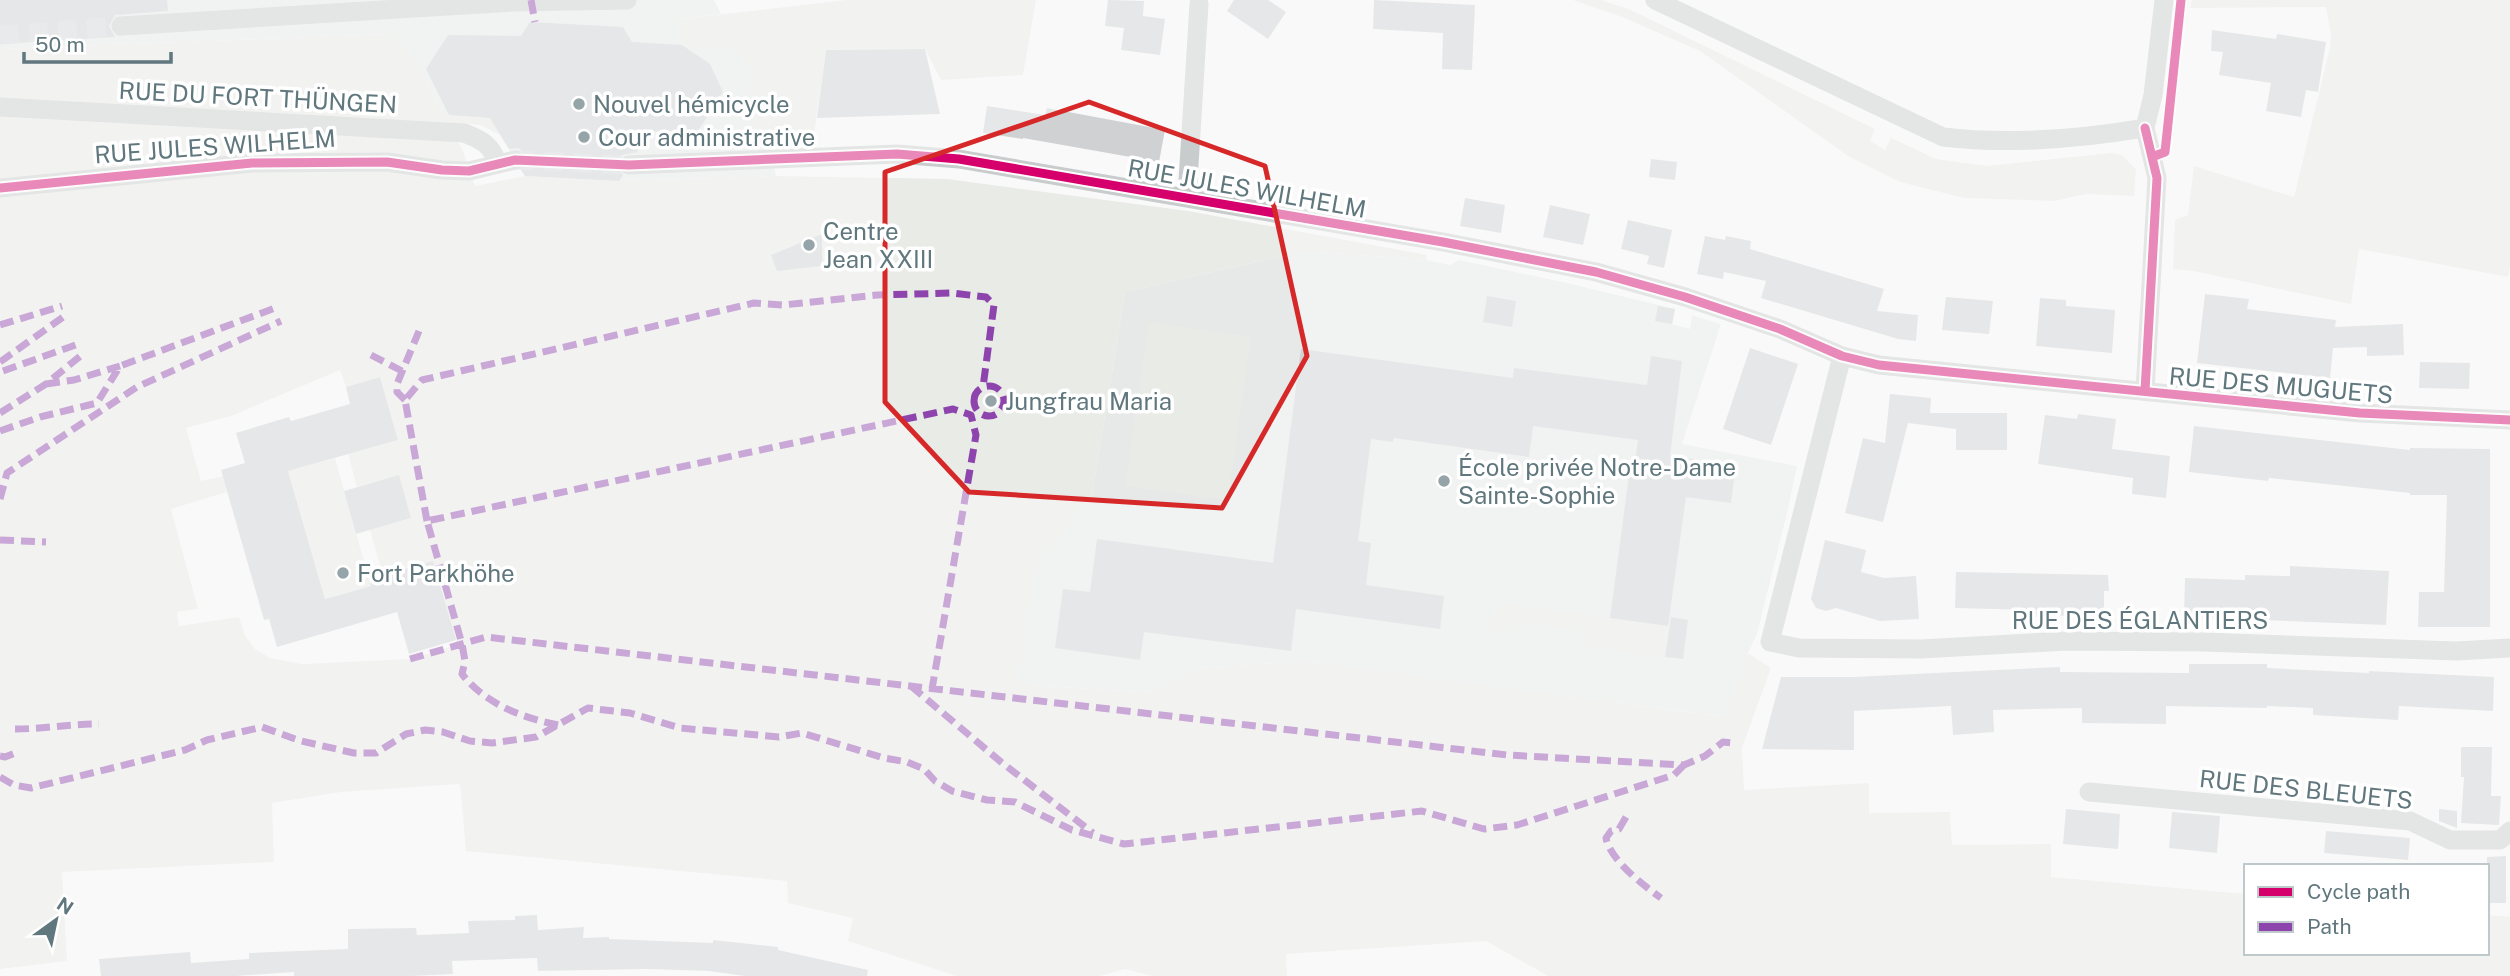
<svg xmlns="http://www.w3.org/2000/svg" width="2510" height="976" font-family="'Public Sans',sans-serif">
<rect width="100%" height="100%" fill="#f9f9f9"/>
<path fill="#e7e9e9" d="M0 0H714L721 14 681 19 738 48 751 74 743 110 771 144 776 176 619 181 525 176 490 118 444 115 405 44 390 34 0 49Z
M1305 251 1426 260 1450 265 1459 260 1567 283 1675 309 1672 324 1690 329 1692 315 1721 324 1682 444 1797 466 1788 509 1757 634 1748 653 1726 717 1300 661 1199 669 1154 693 1015 684 1035 568 1092 496 1125 292Z"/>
<path fill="#e8ebe6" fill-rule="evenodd" d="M846 0H1036L1023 75 941 80 925 49 826 50 813 142 771 144 743 110 751 74 738 48 682 45 681 19Z
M1573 0H1601L1631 10 1875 129 1870 141 1885 150 1891 138 1936 159 1987 166 2111 153 2122 155 2136 169 2134 196 2086 194 2054 201 1964 198 1900 182 1848 156 1700 51 1622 17Z
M2192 0H2510V267L2508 277 2359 249 2351 304 2193 271 2173 269 2175 220 2188 215 2194 166 2294 197 2330 47 2331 36 2326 7 2190 8Z
M390 34 405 44 444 115 490 118 502 136 480 125 448 123 463 151 475 186 525 176 619 181 776 176 947 179 1188 211 1427 255 1426 260 1305 251 1125 292 1092 496 1035 568 1016 684 1154 693 1199 669 1300 661 1725 717 1748 653 1771 668 1742 748 1744 790 1869 783V813L1950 812 1952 845 2051 844V877L2246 894V953H2487V915L2510 917V976H1548L1486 941 1286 954 1287 976H1152L1125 969 1100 976H957L848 941 853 918 788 903 787 881 466 851 460 784 341 792 272 803 274 862 62 872 67 961 0 969V49ZM340 370 346 387 380 377 398 440 348 454 357 487 399 476 411 518 370 530 385 582 433 561 457 645 410 659 302 664 270 658 255 649 245 636 239 617 179 626 177 612 198 609 171 509 227 492 223 476 201 481 186 428 231 416Z
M1149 322 1251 337 1228 500 1125 486Z
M335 458 371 586 325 599 288 471Z
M1500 603 1670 626 1665 657 1586 646 1581 630 1534 624 1499 633 1486 623Z"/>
<path fill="#cfd1d2" d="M0 0H167L168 11 115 15 109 26 115 37 0 44Z
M1108 0 1144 1 1143 16 1165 19 1160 55 1121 50 1124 28 1105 26Z
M1234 0H1268L1286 12 1268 39 1227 11Z
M1374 0 1475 5 1472 70 1442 69 1443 33 1373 29Z
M530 22 623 27 632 42 682 45 710 64 723 92 696 134 651 131 637 152 622 155 617 165 623 175 619 181 525 176 521 170 527 163 524 152 518 148 509 149 490 118 449 115 426 69 448 35 521 36Z
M2212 30 2276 39 2277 34 2326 42 2318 92 2306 90 2301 117 2266 111 2271 83 2219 75 2223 52 2211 51Z
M925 49 940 114 817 118 826 50Z
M987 106 1045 115 1047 108 1165 130 1159 162 1023 138V139L983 133Z
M1651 159 1677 162 1675 180 1649 177Z
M1465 198 1505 205 1501 233 1460 226Z
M1550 205 1590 214 1583 245 1543 237Z
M1628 220 1672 230 1664 268 1647 264 1649 256 1621 249Z
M822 234V266L777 271 771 255Z
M1705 236 1725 240 1726 236 1751 241 1750 249 1884 289 1877 311 1918 315 1916 341 1898 339 1761 298 1766 281 1724 272 1723 279 1697 274Z
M2205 294 2249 299 2247 309 2336 320 2335 327 2403 324 2404 355 2367 356V347L2333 348 2330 378 2197 363Z
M1487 296 1516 301 1512 327 1483 322Z
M1946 297 1993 301 1989 334 1942 330Z
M2040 298 2066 300V306L2115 310 2112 353 2036 346Z
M1658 306 1675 309 1672 324 1655 321Z
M1750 348 1798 364 1771 445 1723 429Z
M1301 349 1513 378 1514 368 1647 385 1651 356 1682 361 1670 456 1736 465 1731 503 1686 497 1668 626 1610 618 1629 475 1633 476 1638 440 1533 426 1529 457 1394 438 1393 442 1371 439 1358 541 1371 543 1366 585 1444 596 1440 629 1296 609 1291 651 1144 632 1140 660 1055 648 1063 589 1090 592 1097 539 1273 563Z
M2420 362 2470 363 2469 389 2419 388Z
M380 377 398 440 288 471 325 599 371 586 369 579 433 561 456 640 409 654 397 612 277 647 269 619 264 620 221 470 245 463 236 433 289 417 291 421 350 404 346 387Z
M1890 394 1931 398 1930 413H2007V450H1956V429L1908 423 1883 522 1845 513 1863 438 1885 443Z
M2078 414 2116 419 2112 449 2170 456 2166 498 2132 494 2133 478 2038 464 2045 415 2077 419Z
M2194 426 2410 450V448L2490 449V627H2418L2419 592H2444L2447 495H2410V493L2269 478 2268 481 2189 472Z
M399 475 411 518 356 534 344 491Z
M1825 540 1866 550 1861 572 1884 578 1916 576 1919 619 1880 621 1836 608 1826 611 1816 608 1811 599Z
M2290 566 2389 571 2386 625 2184 617 2185 578 2245 580V575L2290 576Z
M1956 572 2108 575 2109 591H2104V614L2033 617V610L1955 608Z
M1671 617 1688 620 1683 659 1665 657Z
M2189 664H2267V668L2369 673V671L2494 677 2493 711 2399 706 2398 720 2313 715V708L2267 706V708L2166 706V724L2082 723V708L1993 710 1994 732 1953 735 1951 706 1854 711V750L1762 749 1781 677H1853L2060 667V672L2189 673Z
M2461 747H2492L2491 796H2501L2499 825 2461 823 2464 777H2461Z
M2066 809 2120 814 2118 849 2063 844Z
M2439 809 2457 811V828L2439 821Z
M2172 812 2220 816 2217 853 2169 848Z
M2326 831 2410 838 2408 860 2324 853Z
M2506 856V903H2487V857Z
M537 915 538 930 584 927 583 938 609 937V939L713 943V940L778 947V950L868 970 867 976H745L709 971 647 969 538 971 537 958 452 961 453 974 411 976H294V972L236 976H101L99 959 190 952 191 963 249 959V953L348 949V929L416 928 417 935 469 933 468 921 515 920V916Z"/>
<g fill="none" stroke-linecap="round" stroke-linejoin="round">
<path stroke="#d2d8da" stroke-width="19" stroke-dasharray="19 10" stroke-linecap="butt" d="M0 35 121 26
M515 160 629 165"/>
<path stroke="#c9cccd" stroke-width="19" d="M1655 0 1943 137C2009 145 2079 139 2145 128
M121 26 513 2 627 0
M0 107 464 133C483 140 492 146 498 164
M629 165 897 154 959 159 1443 242 1596 272 1685 297 1780 329 1842 356 1879 365 2360 413 2510 420
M0 188 252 163 387 162 442 170 469 171 515 160
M1187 197 1199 4
M1842 356 1770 642 1799 648 1921 649 2066 641 2204 642 2456 651 2510 648
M2145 391 2157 178 2145 128 2153 95 2164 0
M2089 792 2410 821 2450 840H2500L2510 831"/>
<path stroke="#8e44ad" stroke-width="7" stroke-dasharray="14 7" stroke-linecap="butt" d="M531 0 535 22
M0 325 62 306
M371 355 402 371
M0 362 66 315
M3 371 81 343
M46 384 74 380 120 366
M974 401a15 15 0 1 1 30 0a15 15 0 1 1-30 0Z
M405 400 397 392V384L419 331
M0 413 46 384 84 353
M0 431 40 417 97 403 120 366 275 308
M0 499 7 473 137 387 281 321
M427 521 405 400 422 380 754 303 783 305 877 295 952 293 986 297 994 305 983 387
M0 540 46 542
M410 659 486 637 1507 755 1684 765 1705 756 1723 742 1734 743
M911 686 1001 762 1093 833
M558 725C523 718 485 704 462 674L465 661 462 644 427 521 953 409 971 415 976 435 932 689
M15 729C43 729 70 724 99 724
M0 756 5 757 15 753
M0 777 14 785 31 788 185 750 207 740 262 727 301 741 354 753H376L406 734 425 730 443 732 470 741 492 743 536 737 588 708 630 713 680 728 779 737 802 733 884 758 907 762 924 769 935 781 952 791 987 800 1015 802 1072 830 1124 844 1422 811 1484 829 1517 825 1674 775 1684 765
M1626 817 1619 829 1611 831 1606 838C1610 860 1643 885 1661 898"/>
<g stroke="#fff" stroke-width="13">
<path id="cycleway" d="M2145 128 2157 178 2145 391
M2152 157 2165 152 2181 0
M0 188 252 163 387 162 442 170 469 171 515 160 629 165 897 154 959 159 1443 242 1596 272 1685 297 1780 329 1842 356 1879 365 2360 413 2510 420"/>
</g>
<use href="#cycleway" stroke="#d6006c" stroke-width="9"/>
</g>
<path d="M0 0H2510V976H0ZM1089 102 1265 166 1307 356 1222 508 969 492 885 402V172Z" fill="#f9f9f9" fill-opacity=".55" fill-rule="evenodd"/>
<path fill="none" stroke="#d62828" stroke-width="5" stroke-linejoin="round" d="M1089 102 1265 166 1307 356 1222 508 969 492 885 402V172Z"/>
<g fill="#95a4a8" stroke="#fff" stroke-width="2.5">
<circle cx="579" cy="104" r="7"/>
<circle cx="584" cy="137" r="7"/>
<circle cx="809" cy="245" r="7"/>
<circle cx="991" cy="401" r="7"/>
<circle cx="1444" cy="481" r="7"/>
<circle cx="343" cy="573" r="7"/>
</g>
<g text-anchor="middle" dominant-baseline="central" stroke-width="7" stroke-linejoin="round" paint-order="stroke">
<g font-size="24" fill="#5f777d" stroke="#fff">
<text transform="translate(258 97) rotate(3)">RUE DU FORT THÜNGEN</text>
<text transform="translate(215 146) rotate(-4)">RUE JULES WILHELM</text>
<text transform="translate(1247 188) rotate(10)">RUE JULES WILHELM</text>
<text transform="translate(2281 385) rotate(5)">RUE DES MUGUETS</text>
<text x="2140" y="620">RUE DES ÉGLANTIERS</text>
<text transform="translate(2306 789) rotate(6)">RUE DES BLEUETS</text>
</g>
<g font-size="24" fill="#5f777d" stroke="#fff" text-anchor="start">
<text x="593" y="104">Nouvel hémicycle</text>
<text x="598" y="137">Cour administrative</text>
<text x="823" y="231">Centre<tspan x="823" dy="28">Jean XXIII</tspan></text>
<text x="1005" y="401">Jungfrau Maria</text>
<text x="1458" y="467">École privée Notre-Dame<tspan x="1458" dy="28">Sainte-Sophie</tspan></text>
<text x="357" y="573">Fort Parkhöhe</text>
</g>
</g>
<rect x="2244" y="864" width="245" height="91" fill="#ffffff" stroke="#bfc9cb" stroke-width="2"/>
<rect x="2258" y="887" width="35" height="10" fill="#d6006c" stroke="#bfc9cb" stroke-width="2"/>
<text x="2307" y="899" font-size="21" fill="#5f777d">Cycle path</text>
<rect x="2258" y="922" width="35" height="10" fill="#8e44ad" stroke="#bfc9cb" stroke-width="2"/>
<text x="2307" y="934" font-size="21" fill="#5f777d">Path</text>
<g transform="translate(56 920) rotate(33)" stroke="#ffffff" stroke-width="5" paint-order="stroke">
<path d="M0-5L12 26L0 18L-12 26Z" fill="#5f777d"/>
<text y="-10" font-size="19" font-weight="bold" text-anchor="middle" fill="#5f777d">N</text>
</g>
<path d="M24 52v10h147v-10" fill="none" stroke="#5f777d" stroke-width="3.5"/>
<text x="35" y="52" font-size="21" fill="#5f777d" stroke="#ffffff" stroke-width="5" paint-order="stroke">50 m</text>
</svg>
